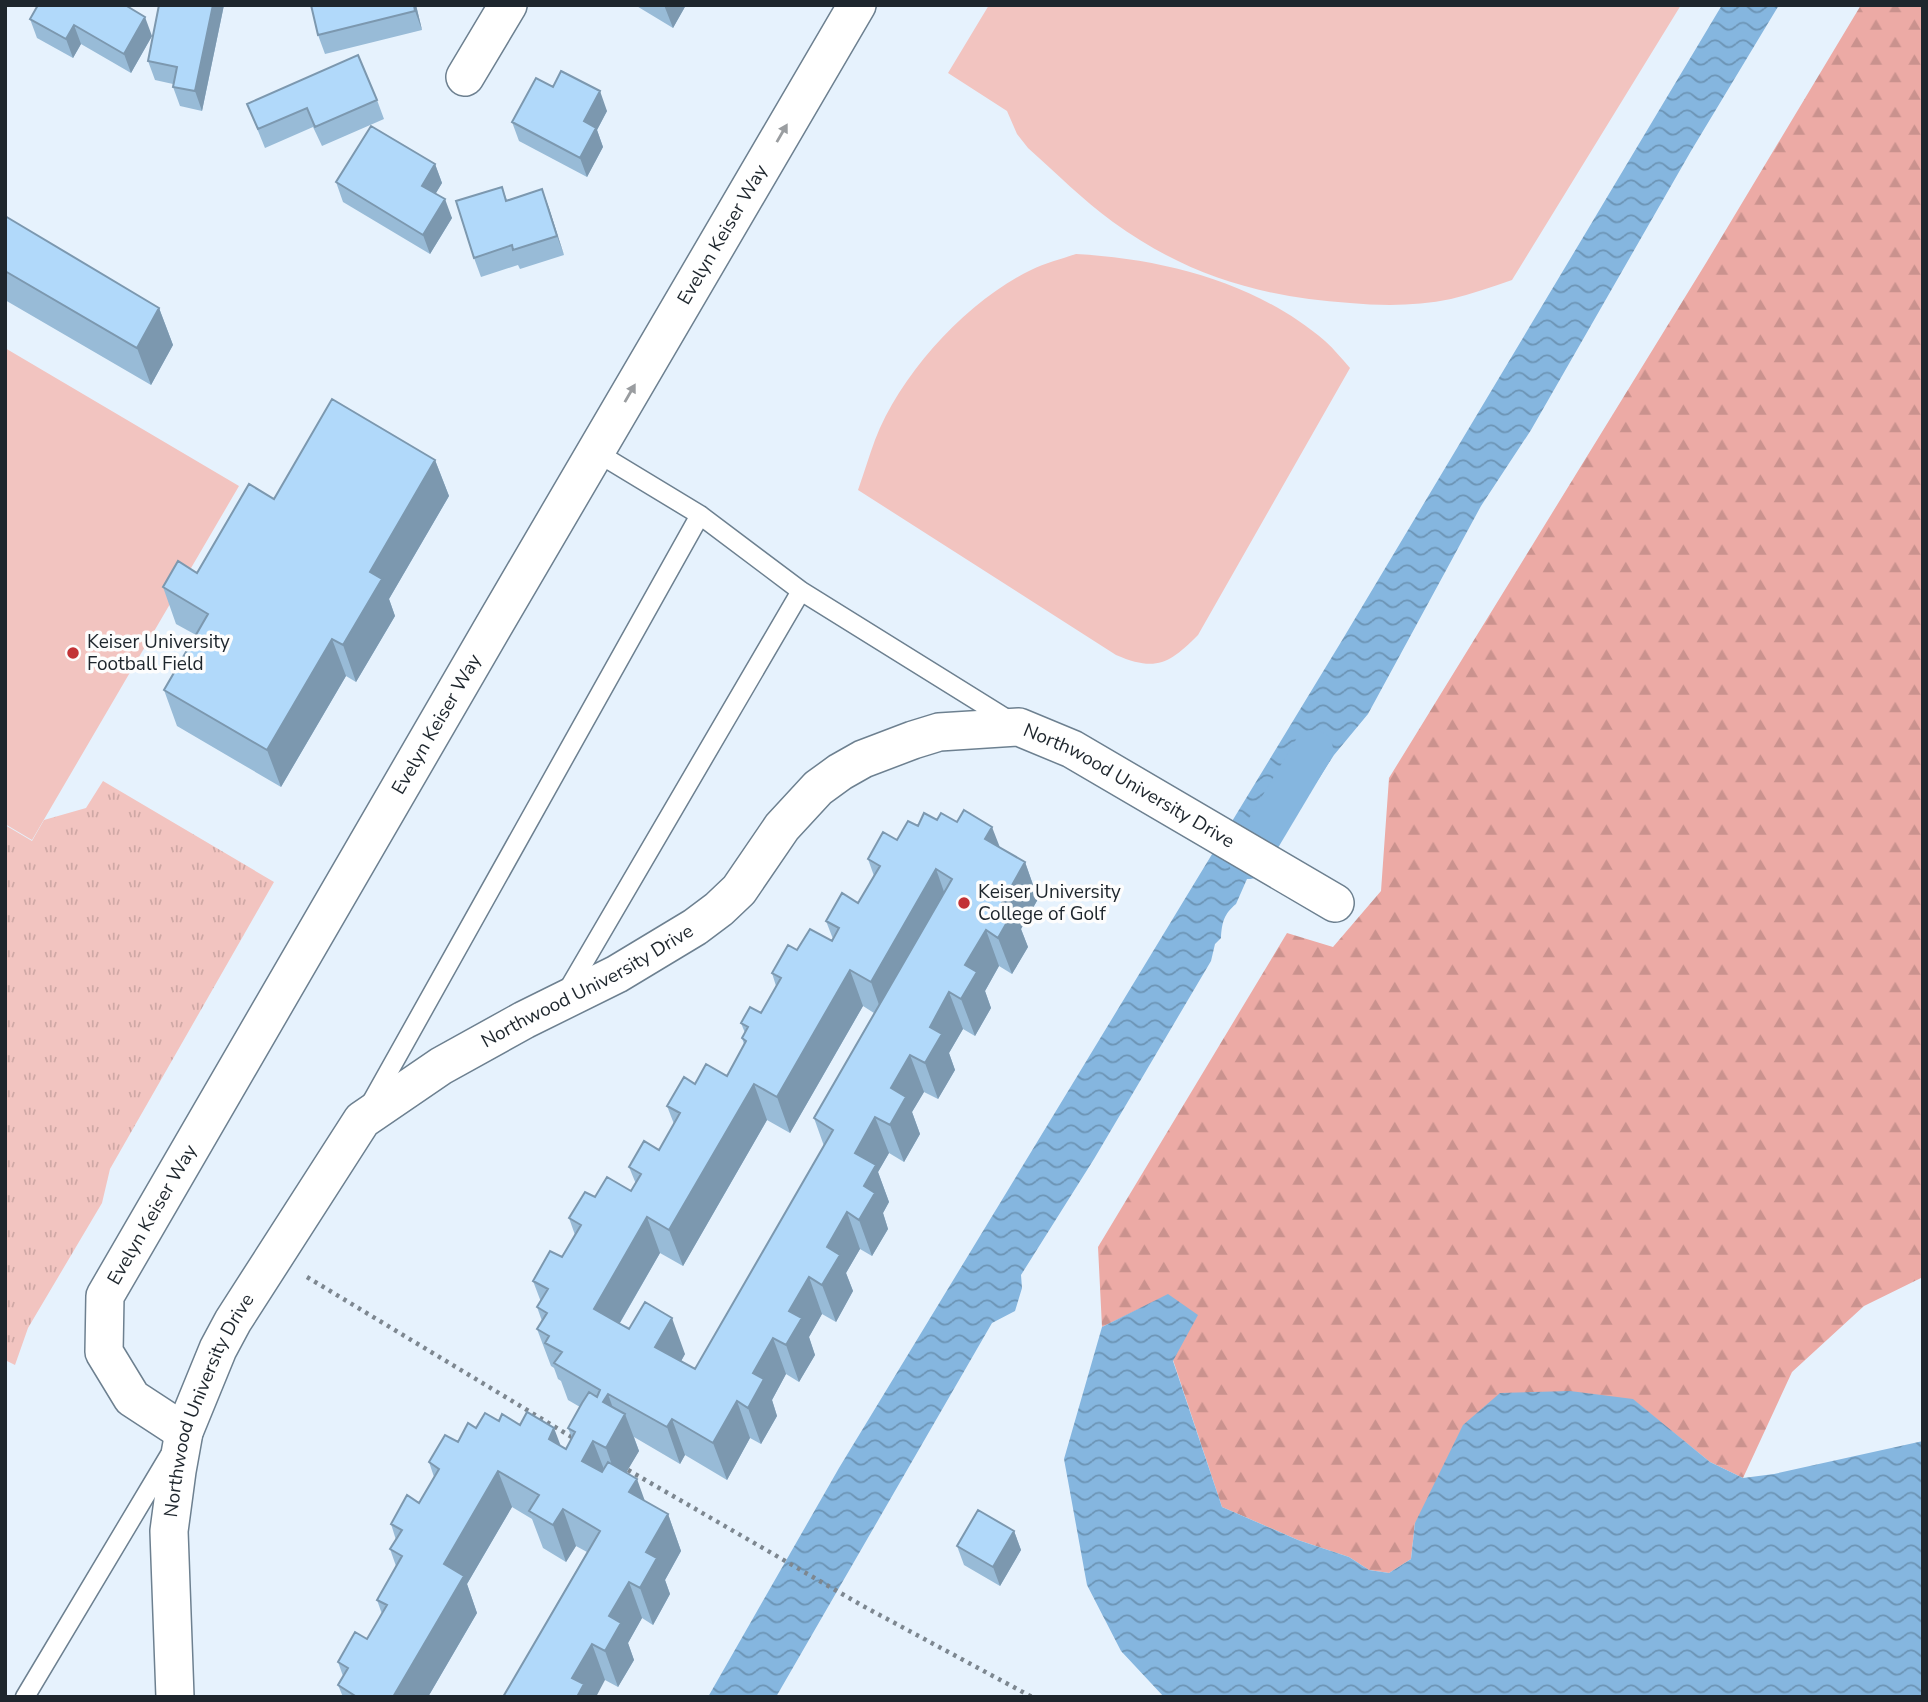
<svg xmlns="http://www.w3.org/2000/svg" width="1928" height="1702" font-family="'Nunito Sans',sans-serif">
<defs>
<pattern id="grass-tufts" width="24" height="20" patternUnits="userSpaceOnUse" patternTransform="scale(1.75)"><rect width="24" height="20" fill="#f2c4c0"/><path d="M3 7l-1-3M5 7V3M7 7l1-3M15 17l-1-3M17 17v-4M19 17l1-3" fill="none" stroke="#cfa8a5"/></pattern>
<pattern id="forest-firs" width="22" height="20" patternUnits="userSpaceOnUse" patternTransform="scale(1.75)"><rect width="22" height="20" fill="#ecaaa5"/><path d="M5 1l3.5 6h-7zM16 11l3.5 6h-7z" fill="#ca928e"/></pattern>
<pattern id="water-waves" width="16" height="10" patternUnits="userSpaceOnUse" patternTransform="scale(1.75)"><rect width="16" height="10" fill="#85b6df"/><path d="M0 5q4-4 8 0t8 0" fill="none" stroke="#6c94b5"/></pattern>
</defs>
<rect width="100%" height="100%" fill="#e6f2fd"/>
<path fill="url(#grass-tufts)" d="M103 781 274 882 110 1169 102 1203 28 1328 15 1365 5 1360V825L32 841 44 820 86 808Z"/>
<path fill="url(#forest-firs)" d="M1861 5H1923V1277L1864 1306 1792 1372 1743 1478 1710 1462 1632 1399 1415 1523 1411 1559 1389 1573 1369 1570 1349 1557 1298 1540 1222 1507 1173 1360 1168 1295 1102 1327 1098 1247 1287 933 1333 947 1381 891 1389 778 1706 263Z"/>
<path fill="#f2c4c0" d="M989 5H1681L1512 280C1492 287 1471 294 1451 299 1418 306 1383 306 1350 303 1260 297 1186 275 1113 222 1083 200 1056 173 1028 148L1017 134 1007 111 948 73Z
M1076 254C1164 259 1256 282 1325 341 1334 349 1342 359 1350 368L1198 635C1169 664 1156 672 1116 655L858 490C864 473 869 456 875 440 901 373 967 301 1031 270 1045 263 1061 259 1076 254Z
M5 348 239 486 32 840 5 824Z"/>
<path fill="url(#water-waves)" d="M1722 5H1779L1691 151 1531 430 1481 506 1368 714 1334 755 1316 783 1303 795 1283 797 1236 904C1224 914 1222 922 1221 938L1215 944 1211 961 1094 1159 1021 1275 1022 1288 1015 1311 992 1323 776 1697H708L839 1468 1341 642Z
M1168 1294 1198 1315 1173 1361 1222 1507 1298 1540 1349 1557 1369 1570 1389 1573 1411 1559 1415 1523 1463 1425 1500 1393 1570 1391 1633 1399 1710 1462 1743 1478 1774 1474 1923 1441V1697H1164L1121 1651 1087 1585 1064 1459 1102 1327Z"/>
<g fill="none" stroke-linecap="round" stroke-linejoin="round">
<path stroke="#85b6df" stroke-width="40" d="M1248 859 1313 750"/>
<g stroke="#6d8090" stroke-width="21">
<path id="lane" d="M596 452 700 515
M566 993 801 591
M371 1103 700 515 801 591 1010 721
M25 1697 169 1456"/>
</g>
<g stroke="#6d8090" stroke-width="40">
<g id="street">
<path d="M465 77 508 5"/>
<path id="s1" d="M184 1432 132 1398 104 1352 105 1296 493 627 857 5"/>
<path id="s2" d="M175 1697 169 1531 177 1471 184 1432 218 1349 233 1321 362 1120 441 1066 524 1020 617 974 695 927 719 909 739 890 782 827 818 788 840 772 863 759 913 740 939 732 1019 727 1072 749 1335 903"/>
</g>
</g>
<path stroke="#7d8790" stroke-width="4.5" stroke-dasharray="3.5 5" stroke-linecap="butt" d="M307 1277 575 1439
M628 1470 863 1606 1032 1697"/>
<use href="#lane" stroke="#fff" stroke-width="18"/>
<use href="#street" stroke="#fff" stroke-width="37"/>
</g>
<path fill="#98bbd7" fill-rule="evenodd" d="M224 5 202 111 180 106 173 87V84L155 80 148 61Z
M416 5 422 30 325 54 318 35Z
M635 5H686L673 28Z
M30 19 152 36 131 73 81 44 73 58 37 38Z
M553 87 607 111 597 130 603 147 587 177 519 141 512 122Z
M377 100 384 119 322 146 313 127 265 148 247 104Z
M435 164 442 183 435 194 452 218 430 254 343 202 336 182Z
M502 187 507 200 542 189 564 255 520 269 518 265 481 277 474 258Z
M5 216 159 308 173 345 151 385 5 300Z
M435 460 449 496 389 599 395 616 356 682 346 676 281 787 177 726 164 690 196 635 176 624 163 587 197 573Z
M937 820 1000 848 1025 862 1038 899 1021 929 1028 947 1012 974 999 966 985 991 991 1008 975 1036 963 1029 949 1053 955 1070 938 1099 924 1092 912 1112 920 1134 904 1162 889 1153 878 1172 889 1202 883 1213 888 1229 872 1256 860 1249 846 1273 853 1291 836 1322 822 1314 809 1337 815 1355 799 1382 786 1374 772 1400 777 1416 761 1444 750 1438 727 1480 685 1455 680 1464 634 1437 639 1451 626 1472 645 1502 668 1514 681 1551 665 1580 670 1594 653 1625 642 1618 628 1643 634 1660 618 1687 605 1680 503 1697 587 1552 576 1546 566 1562 543 1548 532 1519 512 1507 467 1584 477 1613 428 1697H343L338 1685 343 1676 338 1662 367 1639 382 1614 377 1600 396 1566 390 1549 396 1540 391 1524 419 1503 434 1477 429 1462 476 1428 499 1421 520 1425 566 1449 572 1438 568 1428 580 1407 568 1400 561 1381 558 1379 554 1368 551 1366 537 1329 542 1321 537 1307 541 1302 533 1281 562 1257 575 1235 569 1218 595 1197 631 1191 636 1184 629 1167 659 1150 674 1124 667 1106 695 1084 727 1076 744 1044 742 1038 745 1033 741 1023 761 1013 776 986 772 973 797 950 832 941 833 939 826 921 858 903 874 876 868 859 918 826ZM863 1006 874 1013 814 1118 824 1146 695 1369 681 1361 685 1354 620 1323 660 1253 683 1266 767 1120 790 1133Z
M1014 1531 1021 1550 1000 1586 964 1565 957 1546Z"/>
<path fill="#7c98af" d="M213 5H224L202 111 195 91Z
M414 5H416L422 30 415 11Z
M664 5H686L673 28Z
M145 17 152 36 131 73 124 54Z
M74 25 81 44 73 58 66 39Z
M600 91 607 111 597 130 603 147 587 177 580 158 584 121Z
M435 164 442 183 429 205 422 186Z
M542 189 549 208 564 255 557 236Z
M445 199 452 218 430 254 423 235Z
M159 308 173 345 151 385 137 348Z
M435 460 449 496 389 599 395 616 356 682 343 645 370 572Z
M332 639 346 676 281 787 267 750Z
M992 827 1006 863 985 839Z
M1025 862 1038 899 1021 929 1028 947 1012 974 998 938 1002 903Z
M936 869 949 906 884 1019 871 982Z
M986 930 999 966 985 991 991 1008 975 1036 961 999 965 965Z
M850 970 863 1006 790 1133 777 1097Z
M949 992 963 1029 949 1053 955 1070 938 1099 925 1063 930 1027Z
M910 1055 924 1092 912 1112 920 1134 904 1162 890 1125 891 1088Z
M754 1084 767 1120 683 1266 669 1230Z
M875 1117 889 1153 878 1172 889 1202 883 1213 888 1229 872 1256 859 1220 855 1153Z
M847 1212 860 1249 846 1273 853 1291 836 1322 822 1285 827 1247Z
M647 1217 660 1253 607 1345 594 1309Z
M809 1277 822 1314 809 1337 815 1355 799 1382 786 1345 789 1311Z
M672 1318 685 1354 669 1383 655 1347Z
M773 1338 786 1374 772 1400 777 1416 761 1444 748 1408 753 1373Z
M608 1394 619 1425 625 1414 639 1451 619 1485 606 1448 603 1402Z
M737 1401 750 1438 727 1480 713 1443Z
M672 1419 685 1455 680 1464 667 1427Z
M554 1428 568 1465 549 1439Z
M593 1441 607 1477 582 1461Z
M498 1471 512 1507 467 1584 477 1613 428 1697H393L444 1564Z
M637 1479 650 1515 629 1492Z
M563 1509 576 1546 566 1562 553 1525Z
M668 1514 681 1551 665 1580 670 1594 653 1625 640 1588 646 1552Z
M1014 1531 1021 1550 1000 1586 993 1567Z
M629 1582 642 1618 628 1643 634 1660 618 1687 605 1651 609 1616Z
M592 1644 605 1680 596 1697H577L572 1678Z"/>
<path fill="#b1d9fa" stroke="#7c98af" stroke-width="2" fill-rule="evenodd" d="M38 5H125L145 17 124 54 74 25 66 39 30 19Z
M159 5H213L195 91 173 87 177 67 148 61Z
M311 5H414L415 11 318 35Z
M358 55 377 100 315 127 307 108 258 129 247 104Z
M561 71 600 91 584 121 596 128 580 158 512 122 536 78 553 87Z
M371 126 435 164 422 186 445 199 423 235 336 182Z
M502 187 506 201 542 189 557 236 513 250 512 245 474 258 456 201Z
M5 216 159 308 137 348 5 271Z
M332 399 435 460 370 572 382 579 343 645 332 639 267 750 164 690 208 614 163 587 178 561 197 573 249 484 274 499Z
M964 810 992 827 985 839 1025 862 1002 903 1014 910 998 938 986 930 965 965 977 972 961 999 949 992 930 1027 942 1034 925 1063 910 1055 891 1088 906 1097 890 1125 875 1117 855 1153 876 1165 864 1186 875 1193 859 1220 847 1212 827 1247 840 1255 822 1285 809 1277 789 1311 802 1318 786 1345 773 1338 753 1373 764 1379 748 1408 737 1401 713 1443 672 1419 667 1427 608 1394 603 1402 625 1414 606 1448 593 1441 582 1461 602 1472 608 1462 637 1479 629 1492 668 1514 646 1552 657 1558 640 1588 629 1582 609 1616 621 1623 605 1651 592 1644 572 1678 584 1684 577 1697H503L600 1531 563 1509 553 1525 529 1511 539 1495 498 1471 444 1564 464 1576 393 1697H357L338 1685 348 1668 338 1662 355 1632 367 1639 387 1605 377 1600 402 1556 390 1549 402 1530 391 1524 407 1495 419 1503 439 1469 429 1462 445 1435 458 1442 468 1423 476 1428 485 1413 499 1421 502 1414 520 1425 527 1412 554 1428 549 1439 566 1449 575 1432 568 1428 582 1403 589 1392 597 1397 600 1390 554 1363 562 1352 545 1343 549 1336 537 1329 547 1313 537 1307 548 1289 533 1281 550 1251 562 1257 581 1225 569 1218 585 1192 595 1197 607 1177 631 1191 641 1174 629 1167 644 1141 659 1150 680 1113 667 1106 684 1077 695 1084 706 1064 727 1076 746 1041 742 1038 748 1027 741 1023 750 1007 761 1013 781 978 772 973 788 945 797 950 810 929 832 941 839 928 826 921 842 893 858 903 880 866 868 859 883 832 897 840 908 821 918 826 924 813 937 820 941 813 957 822ZM936 869 952 879 814 1118 833 1130 695 1369 655 1347 672 1318 645 1302 629 1329 594 1309 647 1217 669 1230 754 1084 777 1097 850 970 871 982Z
M978 1510 1014 1531 993 1567 957 1546Z"/>
<defs><path id="oneway-solid" d="M-6-.8H1V-3.2L6.5 0L1 3.2V.8H-6Z" transform="scale(1.75)"/></defs>
<g fill="#9a9da0">
<use href="#oneway-solid" transform="translate(782 133) rotate(-60)"/>
<use href="#oneway-solid" transform="translate(630 393) rotate(-60)"/>
</g>
<g fill="#c23236" stroke="#fdfdfd" stroke-width="2.5">
<circle cx="73" cy="653" r="7"/>
<circle cx="964" cy="903" r="7"/>
</g>
<g text-anchor="middle" dominant-baseline="central" stroke-width="7" stroke-linejoin="round" paint-order="stroke">
<g font-size="19" fill="#1e262d" stroke="#fdfdfd">
<text stroke="none"><textPath href="#s1" startOffset="1400">Evelyn Keiser Way</textPath></text>
<text stroke="none"><textPath href="#s1" startOffset="833">Evelyn Keiser Way</textPath></text>
<text stroke="none"><textPath href="#s2" startOffset="1538">Northwood University Drive</textPath></text>
<text stroke="none"><textPath href="#s2" startOffset="889">Northwood University Drive</textPath></text>
<text stroke="none"><textPath href="#s1" startOffset="266">Evelyn Keiser Way</textPath></text>
<text stroke="none"><textPath href="#s2" startOffset="299">Northwood University Drive</textPath></text>
</g>
<g font-size="19" fill="#1e262d" stroke="#fdfdfd" text-anchor="start">
<text x="87" y="642">Keiser University<tspan x="87" dy="22">Football Field</tspan></text>
<text x="978" y="892">Keiser University<tspan x="978" dy="22">College of Golf</tspan></text>
</g>
</g>
<rect width="1928" height="1702" fill="none" stroke="#1e262d" stroke-width="14"/>
</svg>
